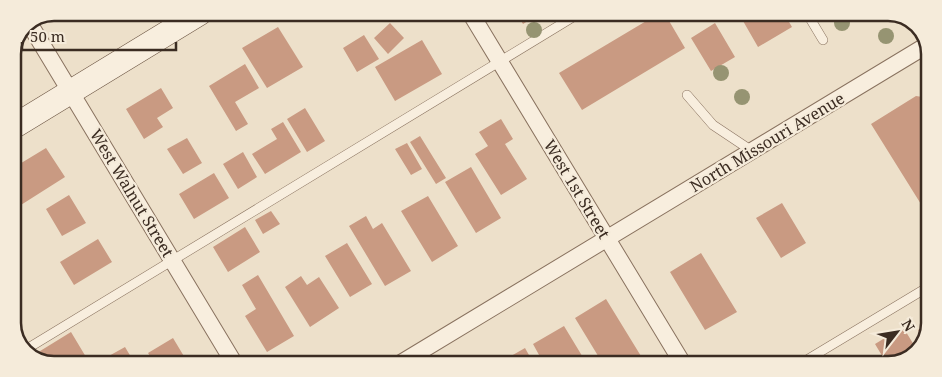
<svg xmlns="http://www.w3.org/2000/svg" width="942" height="377" font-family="'Noto Serif',serif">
<rect width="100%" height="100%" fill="#ede0ca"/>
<path fill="#c99a82" d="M517 14H539L523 24Z
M658 14H665L685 48 582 110 559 73Z
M739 14 785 15 792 27 758 47Z
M390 23 404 38 388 54 374 38Z
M715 23 735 57 711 71 691 38Z
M278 27 303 67 267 88 242 48Z
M364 35 379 59 357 72 343 48Z
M422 40 442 74 395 101 375 67Z
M245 64 259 88 235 102 248 124 236 131 209 86Z
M161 88 173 108 157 118 163 127 144 139 126 109Z
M916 96 929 98 928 206 924 209 871 124Z
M305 108 325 141 307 152 287 119Z
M501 119 513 139 505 144 527 179 501 195 475 154 488 146 479 132Z
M283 122 301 152 265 174 252 154 277 139 271 129Z
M420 136 446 178 436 184 410 142Z
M187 138 202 163 183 174 167 149Z
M407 143 422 169 411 175 395 149Z
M46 148 65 177 13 210V168Z
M243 152 257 177 238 189 223 164Z
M471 167 501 218 476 233 445 182Z
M214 173 229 198 194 219 179 194Z
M69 195 86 223 62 236 46 209Z
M428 196 458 246 432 262 401 211Z
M782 203 806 243 781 258 756 218Z
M271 211 280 224 263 234 255 220Z
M366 216 373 229 382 223 411 271 385 286 349 226Z
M245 227 260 252 228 272 213 247Z
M98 239 112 262 74 285 60 262Z
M347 243 372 284 350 297 325 256Z
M701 253 737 312 705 330 670 272Z
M258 275 294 336 267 352 245 316 256 309 242 285Z
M301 276 307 285 319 277 339 308 310 327 285 287Z
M606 299 644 361 639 364H608L607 362 603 364 575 318Z
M927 324V336L924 340 918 330Z
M564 326 587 364H544L533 344Z
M903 327 917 350 911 357 887 364 875 344Z
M71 332 89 362H41L32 356Z
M173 338 188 363 154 362 148 353Z
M125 347 134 362H98Z
M525 348 534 364 499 363Z"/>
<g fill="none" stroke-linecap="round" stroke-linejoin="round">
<g stroke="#89725f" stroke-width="10">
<path id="lane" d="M808 15 823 40
M687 95 713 125 752 151
M25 350 578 14
M800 364 928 287"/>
</g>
<g stroke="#89725f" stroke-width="18">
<path id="street" d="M471 14 683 364
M29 23 234 363
M401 363 927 45"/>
</g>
<g stroke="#6b5442" stroke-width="25">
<path id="secondary" d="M13 127 200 13"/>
</g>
<use href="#lane" stroke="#f8eede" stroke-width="9"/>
<use href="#street" stroke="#f8eede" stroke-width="16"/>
<use href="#secondary" stroke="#f8eede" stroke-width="24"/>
</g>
<g fill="#969472">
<circle cx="842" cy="23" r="8"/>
<circle cx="534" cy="30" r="8"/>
<circle cx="886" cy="36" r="8"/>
<circle cx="721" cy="73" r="8"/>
<circle cx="742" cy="97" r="8"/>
</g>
<g text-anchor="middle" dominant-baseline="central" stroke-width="4.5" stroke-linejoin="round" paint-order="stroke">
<g font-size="16" fill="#3b2c22" stroke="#f5ebda">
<text transform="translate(767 142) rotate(-31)">North Missouri Avenue</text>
<text transform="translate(577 189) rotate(59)">West 1st Street</text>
<text transform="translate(132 193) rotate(59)">West Walnut Street</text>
</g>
</g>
<path d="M0 0H942V377H0ZM54 21H888A33 33 0 0 1 921 54V323A33 33 0 0 1 888 356H54A33 33 0 0 1 21 323V54A33 33 0 0 1 54 21Z" fill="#f5ebda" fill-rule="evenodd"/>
<path fill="none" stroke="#3b2c22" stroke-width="2.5" d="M54 21H888A33 33 0 0 1 921 54V323A33 33 0 0 1 888 356H54A33 33 0 0 1 21 323V54A33 33 0 0 1 54 21Z"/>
<g transform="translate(897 332) rotate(59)" stroke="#f5ebda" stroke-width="4" paint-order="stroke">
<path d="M0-4L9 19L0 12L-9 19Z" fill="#3b2c22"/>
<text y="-8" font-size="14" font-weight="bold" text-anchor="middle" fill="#3b2c22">N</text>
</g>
<path d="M22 42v8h154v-8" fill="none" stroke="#3b2c22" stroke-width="2.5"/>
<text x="30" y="42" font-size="15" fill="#3b2c22" stroke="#f5ebda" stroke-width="4" paint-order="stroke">50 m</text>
</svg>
